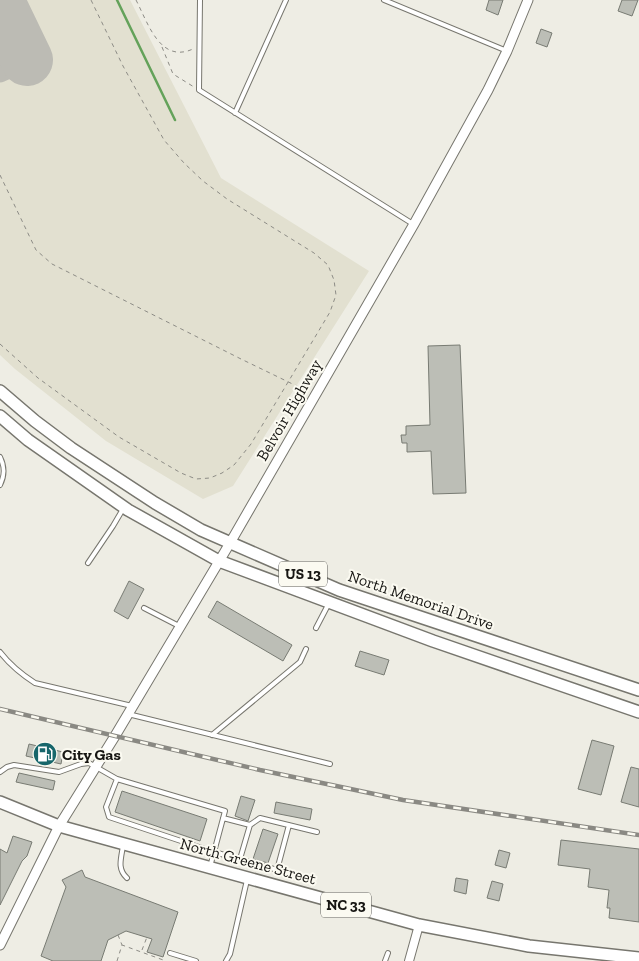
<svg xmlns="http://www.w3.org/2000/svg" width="639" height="961" font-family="'Zilla Slab',serif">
<rect width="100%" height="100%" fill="#eeede4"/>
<path fill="#e2e0d0" d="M0 0H130L221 178 369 271 233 486 203 499 106 441 15 369 0 355Z"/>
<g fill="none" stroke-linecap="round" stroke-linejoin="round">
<path stroke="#64a25a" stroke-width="2.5" d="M117 0 175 120"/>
<path stroke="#bcbbb4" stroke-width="21" d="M0 72 27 60"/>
<path stroke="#bcbbb4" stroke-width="52" d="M0 4 27 60"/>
</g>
<path fill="#bcbeb6" stroke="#787b73" d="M489 0H503L498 15 486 10Z
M622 0H638L632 16 618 11Z
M541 29 552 33 547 47 536 43Z
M460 345 466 493 433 494 431 451 407 452V443H402L401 435H406V426L430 425 428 346Z
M129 581 144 589 128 619 114 611Z
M217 601 292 645 283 661 208 617Z
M360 651 389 660 384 675 355 666Z
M592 740 614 746 601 795 578 789Z
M29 744 63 752 61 764 26 756Z
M631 767 639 769V807L621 802Z
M19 773 55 781 53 790 16 782Z
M122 791 207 819 200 841 115 812Z
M241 796 255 800 248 821 235 816Z
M276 802 312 809 310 820 274 813Z
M263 829 278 834 268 863 253 859Z
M13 836 32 842 27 856 22 861 0 905V849L7 853Z
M561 840 639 849V922L609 918 610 908H607L609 890 588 887 590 869 558 865Z
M499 850 510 853 506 868 495 865Z
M82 870 85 877 178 912 163 957 147 952 152 939 126 931 108 940 101 961H53L41 956 66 887 62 880Z
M456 878 468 880 466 894 454 891Z
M492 881 503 884 499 901 487 898Z"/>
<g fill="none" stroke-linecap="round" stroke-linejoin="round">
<g stroke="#77766e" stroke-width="6">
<path id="service" d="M200 0 199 90 413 224
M384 0 507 51
M235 113 286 0
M0 457C5 467 5 475 0 485
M88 563 113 526 123 509
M144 608 179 626
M316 628 328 605
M0 652C10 665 21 674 35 683L132 706
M128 714 330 764
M212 735 300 662 306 649
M0 772 7 767 14 765 59 772 81 764 89 763 117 779 225 811 210 867
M117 779 106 807 109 817 214 852 306 878
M223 818 250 825
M123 846C121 859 117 869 127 878
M240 859 250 825 260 818 317 832
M277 870 289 825
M170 953 196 961
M226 961 230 954 247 880
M385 961 388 953"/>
</g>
<g stroke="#77766e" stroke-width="10">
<path id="minor" d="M409 961 419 925"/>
</g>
<g stroke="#77766e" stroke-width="11">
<path id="tertiary" d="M0 945 59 826 115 736 230 543 414 224 488 90 507 51 528 0"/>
</g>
<g stroke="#77766e" stroke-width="14">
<path id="primary" d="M0 391 35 421 71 448 155 503 201 530 339 590 639 690
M0 416 28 440 128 510 219 561 433 641 639 712
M0 802 59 826 419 925 529 946 639 958"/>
</g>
<path stroke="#8d8c86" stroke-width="1" stroke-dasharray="4 4" stroke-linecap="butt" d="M136 0C148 23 160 64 193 49
M162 47 173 74 194 87
M0 175 36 250 52 264 241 359 307 391
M0 344 38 378 119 437 181 473 196 479 210 478 222 473 234 465 251 444 330 312 336 295 334 280 328 265 314 253 227 199 203 181 184 163 164 140 123 66 91 0
M118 935 122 945
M142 950 147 937
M117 961 122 945 166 961"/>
<use href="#service" stroke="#fff" stroke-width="4"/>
<use href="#minor" stroke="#fff" stroke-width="8"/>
<use href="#tertiary" stroke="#fff" stroke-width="9"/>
<use href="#primary" stroke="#fff" stroke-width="11"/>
<g stroke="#8a8983" stroke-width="4.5">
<path id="rail" d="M0 709 260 770 403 800 639 835"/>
</g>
<use href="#rail" stroke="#fbfaf1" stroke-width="2.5" stroke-dasharray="8" stroke-linecap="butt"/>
</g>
<defs>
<g id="fuel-disc" transform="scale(1.25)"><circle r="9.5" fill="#17666b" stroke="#fbfaf1"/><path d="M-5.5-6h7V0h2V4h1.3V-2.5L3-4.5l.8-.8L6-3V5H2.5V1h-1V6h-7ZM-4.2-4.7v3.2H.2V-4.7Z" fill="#fff"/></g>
</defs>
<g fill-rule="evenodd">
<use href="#fuel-disc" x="45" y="754"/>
</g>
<g text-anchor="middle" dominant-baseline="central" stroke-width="4" stroke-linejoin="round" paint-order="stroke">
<g fill="#fbfaf1" stroke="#5b5a56" stroke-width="1">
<rect x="279" y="561.5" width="48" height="25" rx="4"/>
<rect x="321" y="892.5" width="50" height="25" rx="4"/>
</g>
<g font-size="15" font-weight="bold" fill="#171613">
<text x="303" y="574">US 13</text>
<text x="346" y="905">NC 33</text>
</g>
<g font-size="16" fill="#171613" stroke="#fbfaf1">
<text transform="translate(289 410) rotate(-60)">Belvoir Highway</text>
<text transform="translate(421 600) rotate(19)">North Memorial Drive</text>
<text transform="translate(248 861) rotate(15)">North Greene Street</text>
</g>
<g font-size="16" font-weight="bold" fill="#171613" stroke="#fbfaf1" text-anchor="start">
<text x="62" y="754">City Gas</text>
</g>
</g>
</svg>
